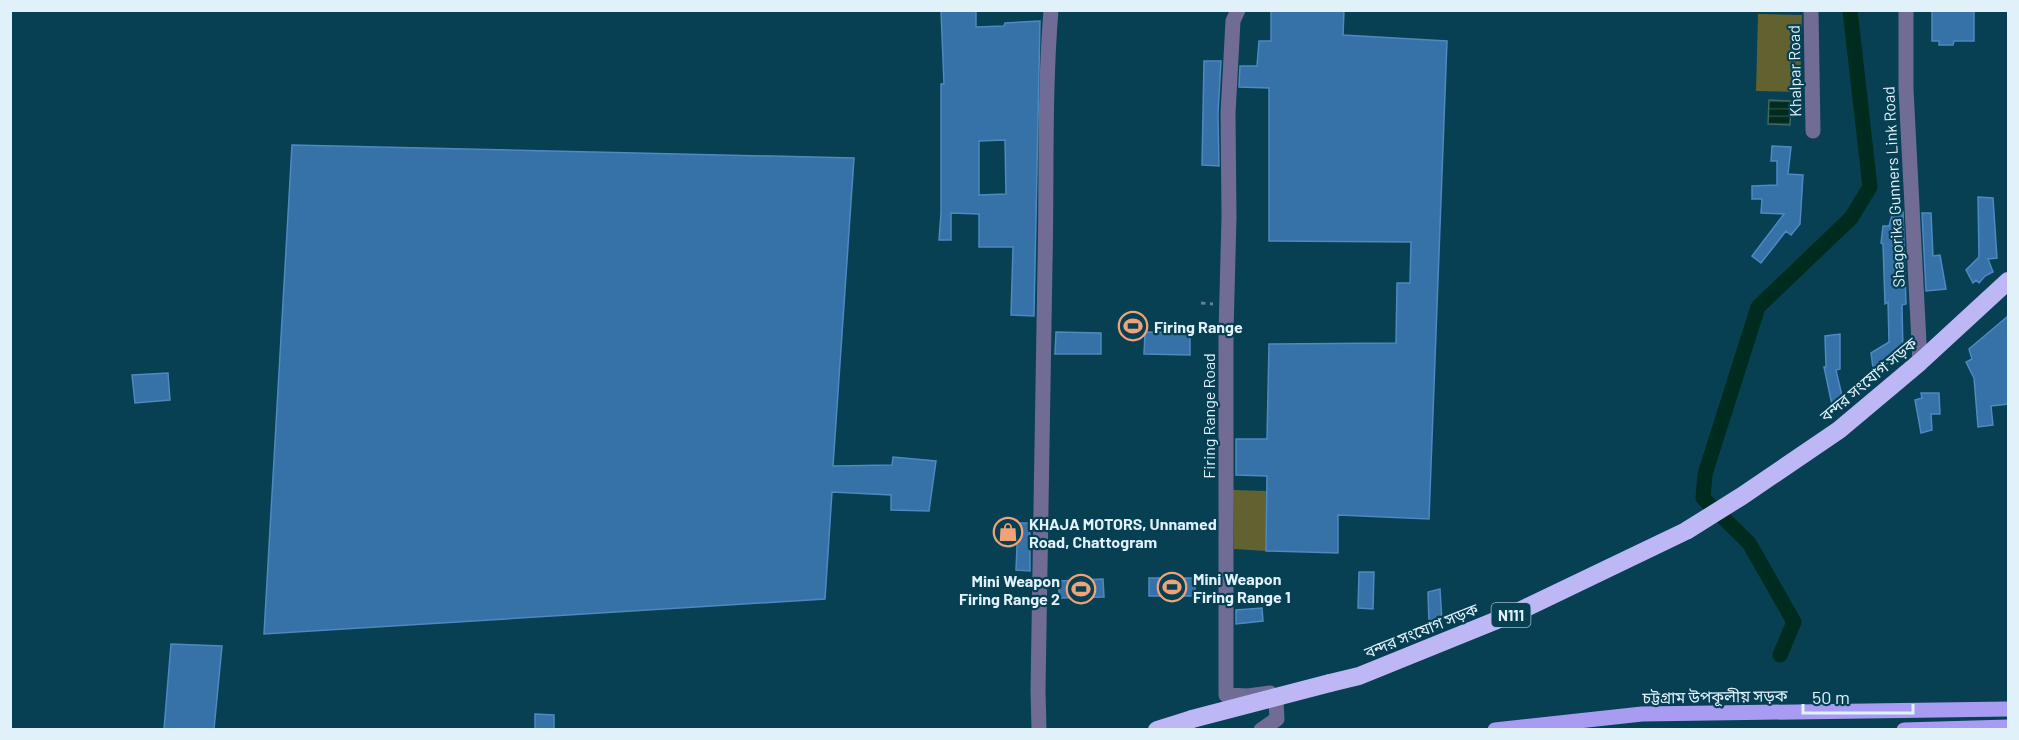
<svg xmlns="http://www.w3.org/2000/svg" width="2019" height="740" font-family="Barlow,'Noto Sans Bengali',sans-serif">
<defs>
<pattern id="water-rules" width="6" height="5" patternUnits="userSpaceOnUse" patternTransform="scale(1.5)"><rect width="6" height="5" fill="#002b1f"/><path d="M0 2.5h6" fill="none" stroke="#254a40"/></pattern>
</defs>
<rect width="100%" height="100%" fill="#073f53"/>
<path fill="#626231" d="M1758 14 1802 15 1800 92 1756 91Z
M1233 490 1267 491 1266 551 1234 549Z"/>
<path fill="url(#water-rules)" stroke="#436661" stroke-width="1.5" d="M1769 100 1791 101 1790 125 1768 124Z"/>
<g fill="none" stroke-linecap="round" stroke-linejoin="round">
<path stroke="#002b1f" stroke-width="15" d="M1780 655 1794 622 1749 543 1703 498 1705 474 1758 307 1851 218 1870 187 1850 10"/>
</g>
<path fill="#3671a8" stroke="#4e89c1" stroke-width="1.5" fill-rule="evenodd" d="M976 10V27L1004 26 1005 23 1040 21 1034 316 1011 315 1013 247H979V214L951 213V240H939L941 213V84H944L941 11ZM1005 140 1006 194 979 195V141Z
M1271 10H1344L1343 35 1447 41 1429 519 1338 515V553L1266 551 1267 476 1236 475V439H1267L1269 344 1396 343 1397 283H1410L1411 242 1269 241V88L1239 87 1240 66H1257L1259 41H1271Z
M1932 10H1974V41H1954L1953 45H1939V41H1932Z
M1204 61H1221L1218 113 1219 166 1202 165Z
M292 145 854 158 833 466 892 465 893 457 936 461 929 511 891 510V495L832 492 825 599 264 634Z
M1772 146 1791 147 1788 174 1803 175 1800 224 1791 235 1786 231 1761 263 1752 256 1784 214 1761 213 1762 199H1752V186L1777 185V161H1771Z
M1978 197 1993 198 1997 258 1988 259 1993 272 1985 276 1979 283 1976 280 1973 283 1966 270 1979 257Z
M1893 212H1903L1906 304 1902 305 1903 354 1892 357V361L1880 367 1873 368 1871 353 1889 342 1888 302 1885 304 1883 244 1881 243 1883 226H1889Z
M1922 213H1931L1933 256 1940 255 1946 289 1926 291Z
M2008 316V404L1991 406 1993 425 1978 427 1974 378 1966 362 1972 359 1969 349Z
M1056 332 1101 333V354H1055Z
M1145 332 1190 333V355L1144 354Z
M1840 334V369L1836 370 1843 400 1832 405 1824 367H1826L1825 336Z
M168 373 170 400 135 403 132 375Z
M1921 393H1939L1940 414H1931L1932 430 1921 433 1915 400 1922 398Z
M1018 523H1030V571L1016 570Z
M1359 572H1374L1373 609 1358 608Z
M1149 578H1195V596H1149Z
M1103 579 1104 597 1059 598V581Z
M1440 589 1442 622 1429 624 1428 592Z
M1262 608 1263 621 1236 624V610Z
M171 644 222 646 214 729H164Z
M535 714 554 715V729H535Z"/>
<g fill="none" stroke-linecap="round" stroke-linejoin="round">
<path stroke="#5b8494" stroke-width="3" stroke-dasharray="4.5 4.5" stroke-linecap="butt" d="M1201 303 1213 304"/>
<path stroke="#706c96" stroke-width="15" d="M1238 10 1233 21 1228 113 1229 217 1226 332V695L1248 696 1270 693 1276 702 1277 719 1261 730
M1811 10 1813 131
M1906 10V89L1920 362
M1039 730 1038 690C1039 548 1042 406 1045 264 1047 179 1044 96 1051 10"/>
<path stroke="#a79cf2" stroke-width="15" d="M1495 730 1642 714 2008 709
M1904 730 2008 727"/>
<path stroke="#bdb7f5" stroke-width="18" d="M1330 683 1359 676 1517 612 1686 531 1742 496 1839 430 1920 362 2008 281
M1157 730 1192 719"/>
<path stroke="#bdb7f5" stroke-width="18" d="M1192 719 1330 683"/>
</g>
<defs>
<g id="stadium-ring" transform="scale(1.5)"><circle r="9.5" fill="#073f53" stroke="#f0a279" stroke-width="1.5"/><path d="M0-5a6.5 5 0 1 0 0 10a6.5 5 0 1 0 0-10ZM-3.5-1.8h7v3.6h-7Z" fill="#f0a279"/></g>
<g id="shop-ring" transform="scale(1.5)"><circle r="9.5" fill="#073f53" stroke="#f0a279" stroke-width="1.5"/><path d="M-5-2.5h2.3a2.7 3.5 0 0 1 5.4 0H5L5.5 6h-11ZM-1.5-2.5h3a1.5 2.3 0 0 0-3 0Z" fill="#f0a279"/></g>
</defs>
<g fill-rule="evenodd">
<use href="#stadium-ring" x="1133" y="326"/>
<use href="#shop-ring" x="1008" y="532"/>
<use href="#stadium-ring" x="1172" y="587"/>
<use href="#stadium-ring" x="1081" y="589"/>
</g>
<g text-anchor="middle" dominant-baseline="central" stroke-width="4.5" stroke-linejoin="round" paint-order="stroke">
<rect fill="#073f53" stroke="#9fbcc8" stroke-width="1.5" x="1491.5" y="603" width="39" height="24" rx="4.5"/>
<g font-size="15" font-weight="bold" fill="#e0f1fa">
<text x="1511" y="615">N111</text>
</g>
<g font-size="16" fill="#e0f1fa" stroke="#073f53">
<text transform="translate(1794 71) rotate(-91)">Khalpar Road</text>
<text transform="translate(1893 187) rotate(-93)">Shagorika Gunners Link Road</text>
<text transform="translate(1868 379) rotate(-40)">বন্দর সংযোগ সড়ক</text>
<text transform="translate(1208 416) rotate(-90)">Firing Range Road</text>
<text transform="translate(1421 630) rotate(-22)">বন্দর সংযোগ সড়ক</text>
<text transform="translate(1715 696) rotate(-1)">চট্টগ্রাম উপকূলীয় সড়ক</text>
</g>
<g font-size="16" font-weight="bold" fill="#e0f1fa" stroke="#073f53" text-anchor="start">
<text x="1154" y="326">Firing Range</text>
<text x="1029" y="523">KHAJA MOTORS, Unnamed<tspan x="1029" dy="18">Road, Chattogram</tspan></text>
<text x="1193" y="578">Mini Weapon<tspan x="1193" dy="18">Firing Range 1</tspan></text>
<text x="1060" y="580" text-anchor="end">Mini Weapon<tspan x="1060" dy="18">Firing Range 2</tspan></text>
</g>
</g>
<rect width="2019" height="740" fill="none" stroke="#e0f1fa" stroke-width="24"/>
<path d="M1803 704v9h110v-9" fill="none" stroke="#e0f1fa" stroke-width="3"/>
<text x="1812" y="704" font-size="18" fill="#e0f1fa" stroke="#073f53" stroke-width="4.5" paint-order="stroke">50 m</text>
</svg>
